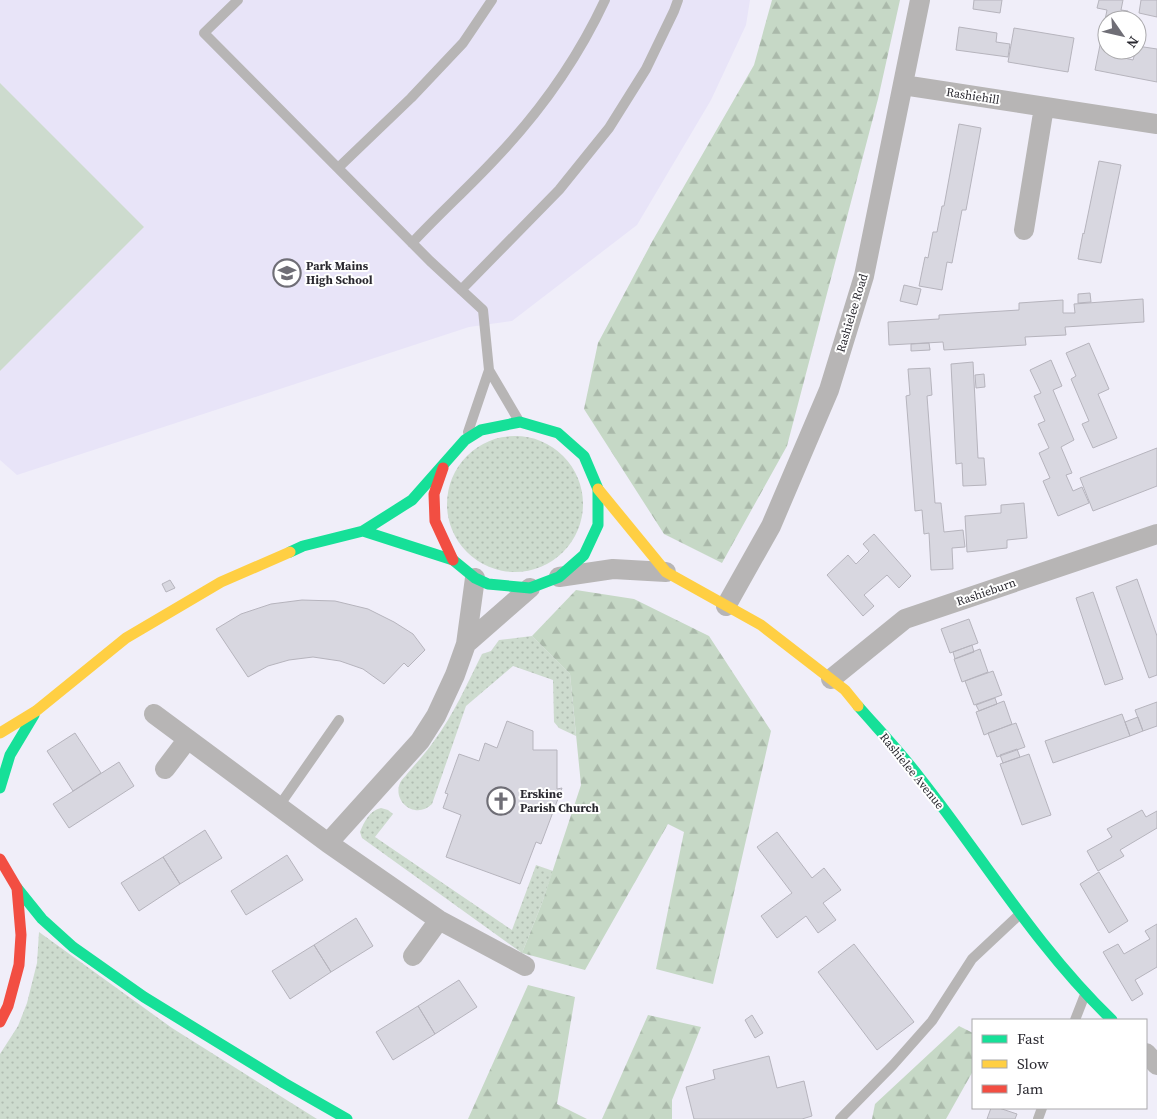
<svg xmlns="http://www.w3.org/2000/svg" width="1157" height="1119" font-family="'Source Serif 4',serif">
<defs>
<pattern id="grass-dots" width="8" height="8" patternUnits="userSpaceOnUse" patternTransform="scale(1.25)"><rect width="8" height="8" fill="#cddbce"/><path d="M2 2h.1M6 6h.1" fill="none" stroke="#b0bcb1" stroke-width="1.8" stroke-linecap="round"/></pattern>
<pattern id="forest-firs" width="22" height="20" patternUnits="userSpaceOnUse" patternTransform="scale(1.25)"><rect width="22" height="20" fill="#c6d8c6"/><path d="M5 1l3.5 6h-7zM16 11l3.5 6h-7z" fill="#aab9aa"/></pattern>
</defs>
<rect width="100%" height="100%" fill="#f0eef9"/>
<path fill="#e8e4f8" d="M0 0H750L746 25 711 100 637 225 512 321 469 327 17 475 0 460Z"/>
<path fill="url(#grass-dots)" d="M447 504a68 68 0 1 1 136 0a68 68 0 1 1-136 0Z
M532 636 570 674 576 736 559 728 554 722 553 680 513 666 466 706 432 804C416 820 392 802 400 783 401 780 405 777 407 774 416 763 426 753 434 741 454 714 467 684 482 654L491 651 499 640Z
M381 808 388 810 393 814 375 837 512 930 536 865 553 871 542 903 522 953 362 838 360 832C364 822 370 810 381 808Z
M39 932 172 1028 317 1119H0V1054L18 1026 27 1003 37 963Z"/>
<path fill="url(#forest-firs)" d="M772 0H900L878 99 787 446 722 563 664 534 584 409 598 343 653 240 754 65Z
M576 590 634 599 709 636 771 731 713 984 656 969 684 832 668 824 585 970 522 953 542 903 581 785 570 674 532 636Z
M528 985 575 997 557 1104 587 1119H468Z
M648 1015 701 1027 672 1100V1119H602Z
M959 1026 973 1033V1071L946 1119H872L875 1104Z"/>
<path fill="#cddbce" d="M0 83 144 227 0 371Z"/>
<path fill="#d8d7e0" stroke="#b6b4bd" d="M974 0H1002L1000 13 973 9Z
M1099 0H1123L1121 10 1128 11 1127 20H1107V50H1121L1120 57 1133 60 1137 46 1157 49V82L1095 70 1107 10 1097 8Z
M1141 0H1157V17L1139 13Z
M959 27 997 33 996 42 1010 44 1008 57 956 50Z
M1014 28 1074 38 1068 72 1008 62Z
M959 124 981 128 966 210H962L952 263 947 262 942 290 919 286 925 257 928 258 933 232H937L942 206H944Z
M1099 161 1121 165 1101 263 1078 259 1083 233 1084 234Z
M904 285 921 289 917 305 900 301Z
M1090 293 1091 302 1078 303V294Z
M1143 299 1144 322 1065 327 1066 335 1025 337 1026 345 944 350 943 342 889 345 888 322 939 319V315L1019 310V303L1063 300V313H1075L1074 304Z
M929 343 930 350 911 351V344Z
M1089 343 1109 389 1098 394 1117 438 1093 448 1082 424 1089 421 1071 379 1076 376 1066 353Z
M1051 360 1062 386 1053 390 1074 440 1061 447 1072 473 1066 475 1073 491 1082 487 1089 503 1058 516 1043 481 1050 478 1039 453 1049 448 1038 424 1045 421 1034 396 1041 393 1030 370Z
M973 362 978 458H984L986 485 963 486 962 463 956 464 951 364Z
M930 368 932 395 927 396 935 503H941L944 532 963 530 965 547 952 548 953 569 931 570 929 533 924 534 922 510 915 511 906 396 910 395 908 369Z
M984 374 985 387 976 388 975 375Z
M1157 448V486L1093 511 1080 478Z
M1024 503 1027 538 1007 540V548L967 552 965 516 1001 513V505Z
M874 534 911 576 899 588 887 575 864 595 874 606 863 616 827 575 848 555 856 564 869 551 863 544Z
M1137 579 1157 636V675L1149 678 1116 587Z
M170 580 175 588 166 592 162 584Z
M1093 592 1123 679 1105 685 1076 598Z
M302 600 335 601 368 609 394 622 413 634 425 650 408 667 404 663 384 684 363 669 340 661 313 657 289 660 268 666 248 677 216 629 241 614 271 604Z
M969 619 978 643 950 653 941 629Z
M972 645 974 652 955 659 953 652Z
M980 649 988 672 962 682 954 659Z
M993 671 1002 695 974 705 965 681Z
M995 698 997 704 979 711 976 705Z
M1004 701 1012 724 984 735 976 712Z
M1157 702V726L1143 731 1135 710Z
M1122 714 1130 736 1053 763 1045 741Z
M1138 717 1143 731 1130 736 1125 722Z
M507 721 533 731V750H557V789L562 788 541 844 536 842 520 884 446 857 461 815 443 808 448 794 445 793 459 754 479 761 485 743 497 748Z
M1016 723 1025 747 997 757 988 733Z
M75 733 101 773 73 791 47 751Z
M1017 749 1020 757 1003 763 1000 755Z
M1029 754 1051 815 1022 825 1000 764Z
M119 762 134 786 69 828 53 804Z
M1142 810 1146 817 1157 811V828L1120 850 1124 856 1098 871 1087 851 1112 837 1107 829Z
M205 830 222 858 180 884 163 857Z
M777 832 812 878 824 868 841 890 823 903 836 920 818 933 806 916 777 938 761 916 792 893 757 847Z
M287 855 303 880 246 915 231 891Z
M163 857 180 884 139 911 121 883Z
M1099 872 1128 921 1109 933 1080 884Z
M356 918 373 946 331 972 314 945Z
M1157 924V967L1135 980 1143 994 1132 1001 1103 952 1118 944 1124 954 1150 939 1145 931Z
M854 944 914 1022 877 1050 818 972Z
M314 945 331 972 290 999 272 971Z
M459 980 477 1007 435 1034 418 1006Z
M418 1006 435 1034 393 1060 376 1032Z
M752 1015 763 1033 755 1038 745 1020Z
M769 1056 777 1088 804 1081 812 1116 802 1119H694L686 1087 715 1079 713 1070Z
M991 1108H999L1017 1114 1015 1119H987Z"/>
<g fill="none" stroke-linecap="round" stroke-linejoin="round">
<path stroke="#b7b5b5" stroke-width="10" d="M238 0 204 33 430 261 483 310 489 370 468 432
M338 168 411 98 463 43 492 0
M412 243C439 214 468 188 495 159 540 112 578 58 605 0
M461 290 559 190 609 128 646 69 674 11 678 0
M489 370 519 421
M279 806 339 720
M1075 1020 1084 997
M840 1119 893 1065 932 1021 972 959 1019 915
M1038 1119 1042 1108"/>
<path stroke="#b7b5b5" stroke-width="20" d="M903 85 1157 124
M1024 230 1044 107
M559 577 613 569 666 572
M726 606 771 526 829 390 864 276 920 0
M466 644 530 588
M831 679 905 619 1157 534
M154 714 328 843 439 920 525 966
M165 769 187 740
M328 843 420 741 436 716 455 675 466 644 475 578
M413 956 439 920
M1146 1053 1157 1065"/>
<path stroke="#16e098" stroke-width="11" d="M290 552 303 546 363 531 412 500 465 440 481 430 520 422 558 433 584 456 598 489V525L584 555 559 577 530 588 488 584 475 578 453 560 363 531
M858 706C879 730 901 753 920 778 984 859 1037 948 1112 1020
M0 788 10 755 34 715
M17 888 42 919 73 947 144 997 284 1083 347 1119"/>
<path stroke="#ffcf43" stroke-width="11" d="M598 489 666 572 761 625 845 690 858 706
M0 733 36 711 126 638 221 582 290 552"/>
<path stroke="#f24e42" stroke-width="11" d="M443 468 434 494 435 521 453 560
M0 859 17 888 21 935 19 965 8 1006 0 1022"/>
</g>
<defs>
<g id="school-ring" transform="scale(1.4375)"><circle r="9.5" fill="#fff" stroke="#6f6e76" stroke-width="1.5"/><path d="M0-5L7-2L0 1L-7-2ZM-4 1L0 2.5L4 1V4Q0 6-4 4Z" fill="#6f6e76"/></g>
<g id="church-ring" transform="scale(1.4375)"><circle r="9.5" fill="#fff" stroke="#6f6e76" stroke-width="1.5"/><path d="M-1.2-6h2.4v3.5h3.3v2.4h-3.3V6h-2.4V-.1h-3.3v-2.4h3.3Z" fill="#6f6e76"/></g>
</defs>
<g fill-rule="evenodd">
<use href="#school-ring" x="287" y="273"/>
<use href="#church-ring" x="501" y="801"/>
</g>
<g text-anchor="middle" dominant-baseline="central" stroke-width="4" stroke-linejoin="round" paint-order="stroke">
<g font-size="12" fill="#2a2930" stroke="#fff">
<text transform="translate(973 96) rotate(9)">Rashiehill</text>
<text transform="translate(852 313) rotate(-73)">Rashielee Road</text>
<text transform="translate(986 592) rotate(-19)">Rashieburn</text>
<text transform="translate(912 771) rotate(51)">Rashielee Avenue</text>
</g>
<g font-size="12" font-weight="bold" fill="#2a2930" stroke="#fff" text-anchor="start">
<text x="306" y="266">Park Mains<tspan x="306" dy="14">High School</tspan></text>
<text x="520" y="794">Erskine<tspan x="520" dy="14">Parish Church</tspan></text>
</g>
</g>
<rect x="972" y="1019" width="175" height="90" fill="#ffffff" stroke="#aaa9ac"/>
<rect x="982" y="1035" width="25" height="8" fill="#16e098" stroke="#aaa9ac"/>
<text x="1017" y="1044" font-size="15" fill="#2a2930">Fast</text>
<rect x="982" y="1060" width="25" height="8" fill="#ffcf43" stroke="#aaa9ac"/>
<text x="1017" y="1069" font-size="15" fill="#2a2930">Slow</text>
<rect x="982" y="1085" width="25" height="8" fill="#f24e42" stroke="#aaa9ac"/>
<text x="1017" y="1094" font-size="15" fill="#2a2930">Jam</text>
<g transform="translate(1122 35) rotate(124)"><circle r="24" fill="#ffffff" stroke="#aaa9ac"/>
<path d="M0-4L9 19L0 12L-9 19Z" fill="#6f6e76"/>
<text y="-8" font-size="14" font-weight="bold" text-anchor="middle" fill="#2a2930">N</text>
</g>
</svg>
